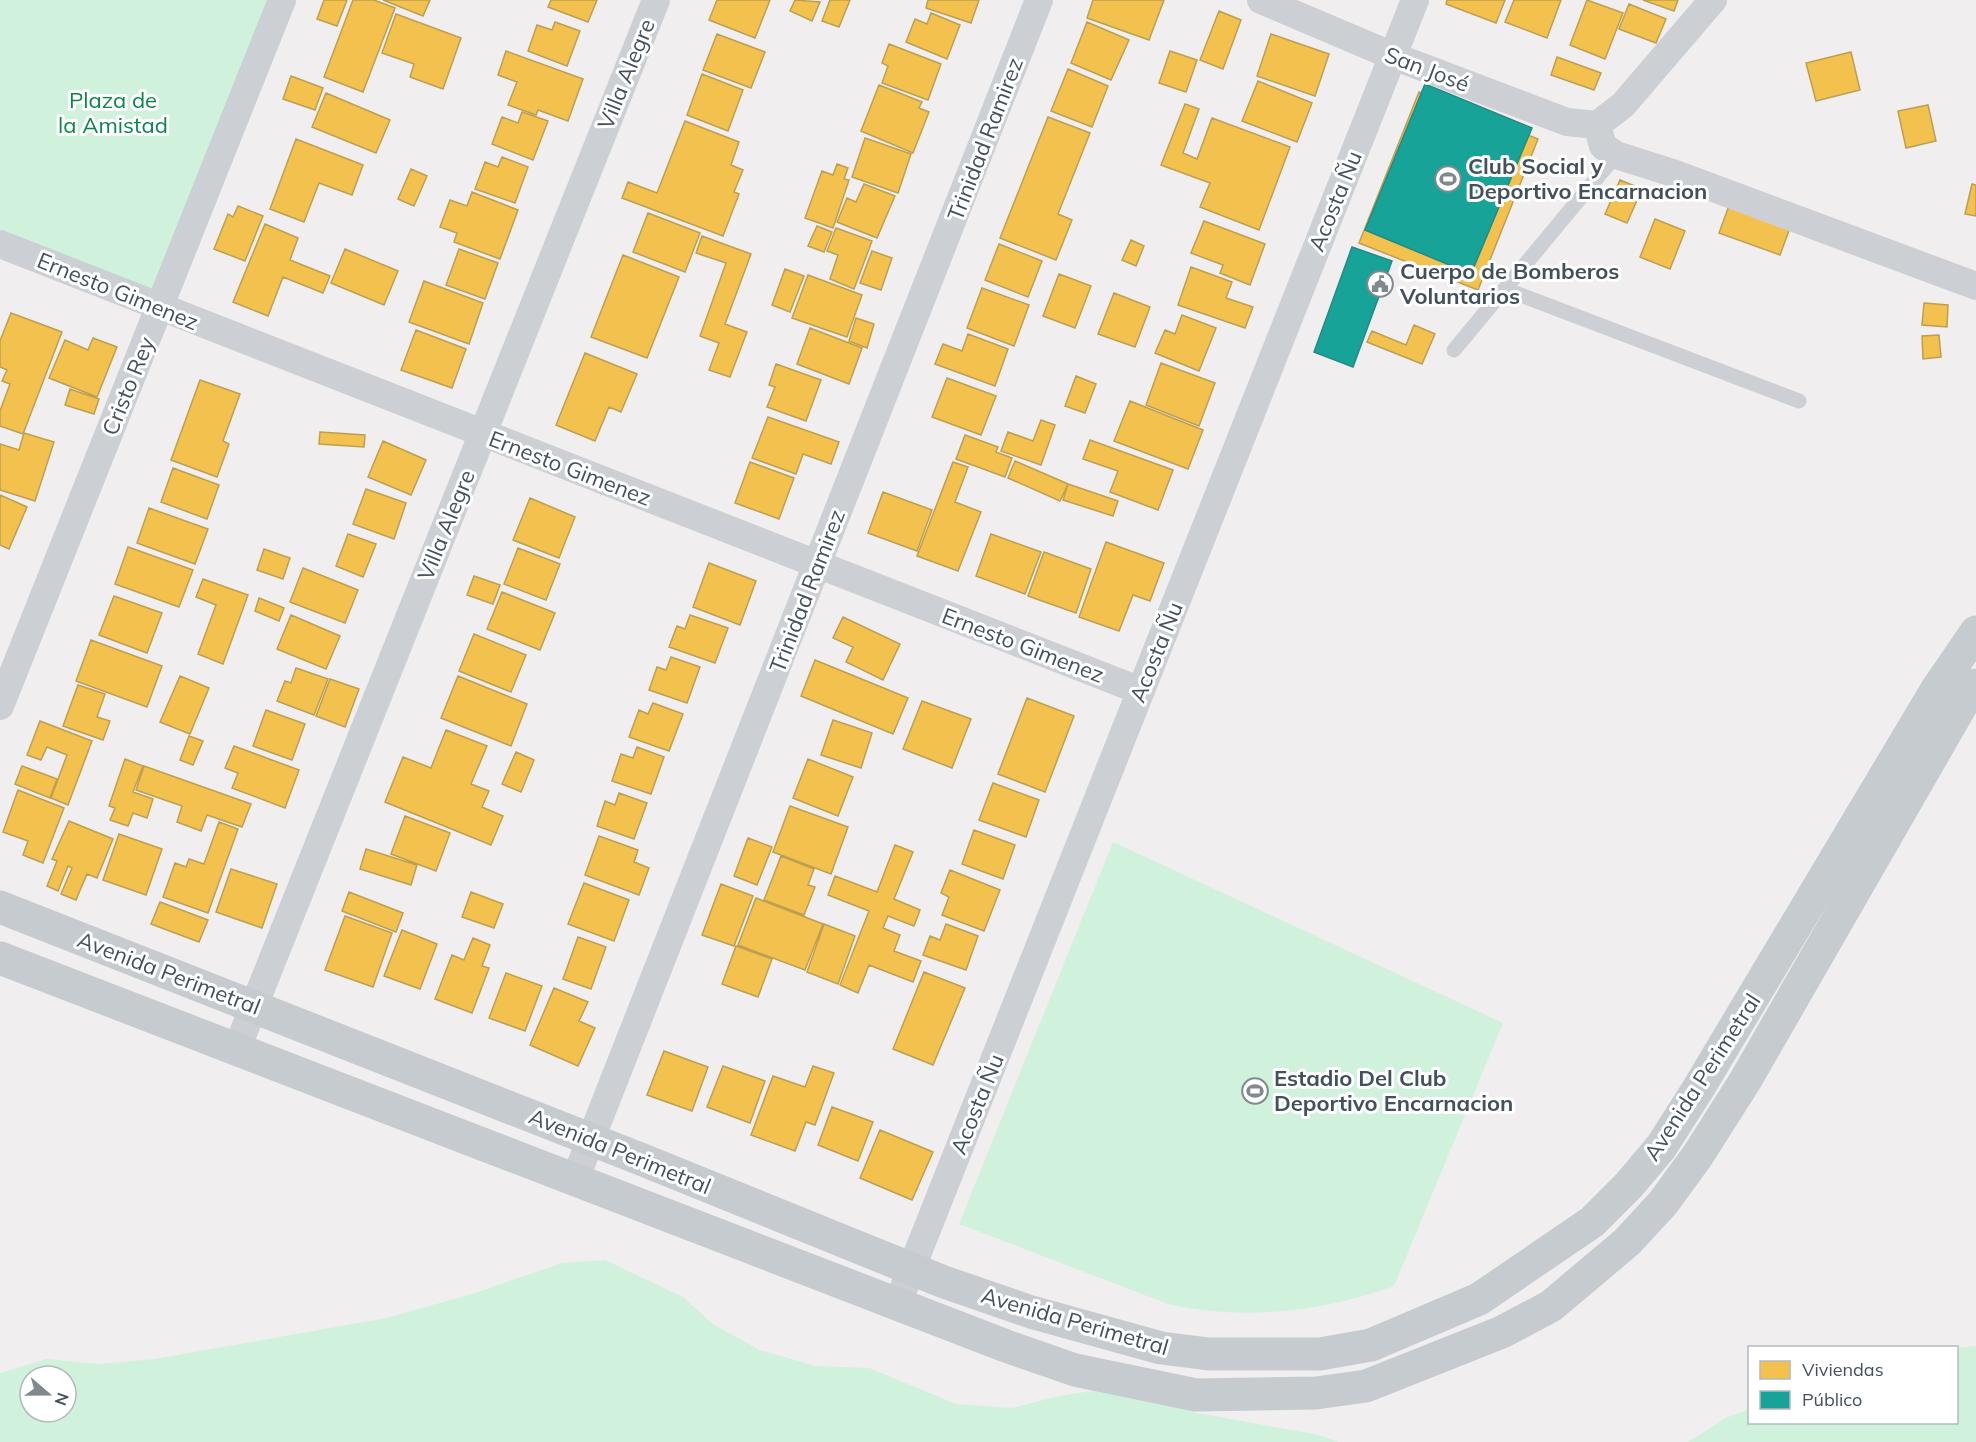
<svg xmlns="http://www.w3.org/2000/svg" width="1976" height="1442" font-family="Mulish,sans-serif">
<rect width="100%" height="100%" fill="#f0eeee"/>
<path fill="#d0f1dc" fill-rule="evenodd" d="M0 0H279L159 308 0 244Z
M1113 842 1503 1023 1394 1286C1321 1312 1245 1321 1168 1304L959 1224Z
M605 1260 683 1297 714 1325 760 1350 815 1366 869 1368 956 1404 1012 1408 1059 1396 1105 1389 1197 1413 1319 1435 1338 1442H0V1373L46 1359 99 1364 155 1359 387 1318 475 1293 562 1263ZM30 1376H66V1412H30Z
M1976 1346V1442H1688L1726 1418 1749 1409 1750 1422H1956L1957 1348Z"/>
<path fill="#f2c14e" stroke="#be9f52" stroke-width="1.5" d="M324 0H347L337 26 317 19Z
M353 0H374L395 8 363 92 324 77Z
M383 0H430L423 16Z
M551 0H597L588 22 548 7Z
M717 0H770L755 38 709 20Z
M795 0 820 2 812 21 790 11Z
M830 0H850L839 27 822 21Z
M928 0H979L971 23 926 8Z
M1093 0H1164L1149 40 1087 18Z
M1447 0H1505L1496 23 1446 4Z
M1514 0H1561L1547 38 1505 22Z
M1587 0 1623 13 1605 59 1570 45Z
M1643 0H1678L1674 11Z
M1629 4 1666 19 1656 43 1619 29Z
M1219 11 1241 20 1223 69 1200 60Z
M931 13 960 25 947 59 906 42 915 19 927 24Z
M396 14 461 38 443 89 410 77 414 64 382 53Z
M555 22 580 31 567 66 528 51 537 25 552 30Z
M1087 22 1129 40 1111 80 1071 63Z
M717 34 765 52 751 88 703 70Z
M1271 34 1329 54 1315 96 1257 76Z
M889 44 941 64 928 100 882 83 888 66 882 63Z
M506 51 583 79 568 121 538 110 536 115 508 105 517 82 498 75Z
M1170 51 1197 60 1186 92 1159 83Z
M1851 52 1860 90 1816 101 1806 63Z
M1557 57 1601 73 1594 90 1551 75Z
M1068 69 1108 86 1092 127 1051 111Z
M702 74 743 90 728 131 687 115Z
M291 76 323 88 315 110 283 99Z
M1258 81 1312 103 1297 142 1242 121Z
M879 85 922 102 919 108 929 112 913 153 861 131Z
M1419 92 1538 139 1478 290 1359 243Z
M326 93 390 120 376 153 312 127Z
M1185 104 1199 109 1183 153 1197 159 1212 118 1290 147 1259 230 1200 207 1210 183 1161 165Z
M1928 105 1936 141 1906 148 1898 111Z
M522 112 548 121 533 160 492 144 502 117 518 123Z
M1048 117 1090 133 1058 214 1072 220 1056 260 1000 238Z
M685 121 739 142 731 165 743 170 734 192 739 194 723 236 622 198 628 182 657 193Z
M865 138 911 154 898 193 852 177Z
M296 139 363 165 352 195 319 183 304 222 270 209Z
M502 157 528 167 515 203 475 189 485 162 498 167Z
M837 164 848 168 844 179 849 180 833 228 805 218 822 171 833 175Z
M411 169 427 176 414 206 398 199Z
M1620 180 1642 189 1627 223 1605 214Z
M864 184 895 196 877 238 837 222 847 198 856 202Z
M1972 184 1976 185V216L1965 214Z
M472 192 518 210 500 259 454 242 457 233 440 227 450 200 467 206Z
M1730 203 1791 225 1780 255 1719 233Z
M238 206 263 216 245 261 214 249 228 214 233 217Z
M648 213 700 233 685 272 633 252Z
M1655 219 1685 231 1670 269 1640 257Z
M1204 221 1265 244 1250 285 1220 273 1223 265 1191 253Z
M265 224 298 238 290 260 330 276 323 293 283 277 268 316 233 302Z
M817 226 832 232 824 252 808 246Z
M836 228 872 241 854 289 830 279 838 255 827 251Z
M702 236 751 254 725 324 747 332 730 377 709 370 719 343 700 336 726 263 696 253Z
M1131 240 1144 246 1136 266 1122 260Z
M999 244 1042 261 1028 297 985 280Z
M345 249 398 271 384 305 331 283Z
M459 249 498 263 485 299 446 285Z
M872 251 892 258 881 290 860 283Z
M623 255 679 277 647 358 591 337Z
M1191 267 1232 282 1226 298 1253 307 1245 328 1178 305Z
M785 269 804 276 790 312 772 305Z
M1059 274 1091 286 1075 328 1043 316Z
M808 275 862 295 847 337 792 318Z
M424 281 483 303 469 344 409 322Z
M982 288 1029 305 1014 346 967 328Z
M1114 293 1150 307 1135 347 1098 334Z
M1924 303 1948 305 1947 327 1922 325Z
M11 313 62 332 23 434 0 426V411L10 384 2 381 7 370 0 367V341Z
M1182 315 1216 328 1199 371 1155 353 1165 330 1175 334Z
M856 318 874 324 867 348 849 341Z
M1414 325 1435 334 1422 364 1367 342 1372 331 1406 345Z
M810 328 862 348 849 384 797 364Z
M416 330 466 349 452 388 401 370Z
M968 334 1008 349 995 386 935 364 943 344 962 351Z
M1939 335 1941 357 1923 359 1922 336Z
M93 338 117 347 97 397 49 378 65 340 88 350Z
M585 353 637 374 621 412 609 407 595 441 556 425Z
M1161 363 1215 383 1199 426 1146 405Z
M776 364 821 380 806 421 767 407 775 387 769 385Z
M1076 376 1096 384 1085 413 1065 406Z
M947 378 996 396 981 435 932 417Z
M200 380 240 394 223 441 229 444 217 477 171 460Z
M70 389 99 399 94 414 65 405Z
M1130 401 1203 430 1188 469 1114 441Z
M768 417 839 442 831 464 803 454 796 474 752 458Z
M1041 420 1055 425 1041 465 1001 451 1008 432 1033 441Z
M320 432 365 435 364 447 319 444Z
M24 433 54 442 35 501 0 490V444L19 450Z
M965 435 998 447 996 452 1012 458 1005 477 956 459Z
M1090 440 1173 470 1158 510 1110 492 1118 471 1083 459Z
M383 441 426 460 411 495 368 477Z
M1015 461 1068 484 1060 501 1008 478Z
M750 462 794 478 779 519 735 503Z
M953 462 968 467 955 502 981 512 958 571 917 556Z
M173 468 219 485 207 519 161 502Z
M1068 484 1118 501 1113 516 1063 500Z
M366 489 406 503 394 539 353 524Z
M883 492 932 510 917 551 868 533Z
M0 495 27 507 9 549 0 545Z
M530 498 575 517 559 558 513 540Z
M149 508 208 529 195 564 137 543Z
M348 534 376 544 363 577 336 566Z
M991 534 1041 552 1025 594 976 576Z
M1106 542 1164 563 1150 601 1133 595 1119 631 1079 617Z
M128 547 193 570 179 607 115 584Z
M518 548 560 564 546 600 504 584Z
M264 549 290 558 283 579 257 570Z
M1044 552 1091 569 1076 613 1028 596Z
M709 563 756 581 740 625 693 607Z
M303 568 358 590 345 623 290 602Z
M474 576 500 585 493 604 467 595Z
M203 579 248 595 223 664 198 654 216 605 196 597Z
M502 592 555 613 540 650 487 629Z
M114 596 162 613 147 653 99 635Z
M259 598 284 608 279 621 255 611Z
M291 615 340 636 326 669 277 649Z
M690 615 728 628 715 663 669 647 677 626 685 629Z
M843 617 900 644 883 680 846 662 853 647 833 638Z
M474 634 526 655 511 692 459 671Z
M91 640 162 666 147 707 76 681Z
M671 657 700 667 687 703 649 690 657 667 666 670Z
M815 660 908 698 893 734 801 696Z
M296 668 328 679 314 715 277 701 285 681 291 683Z
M180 676 209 688 190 734 160 722Z
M458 676 527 704 511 746 441 718Z
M330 679 359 689 345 727 316 716Z
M78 685 105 694 97 717 110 721 103 740 63 726Z
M1027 698 1074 716 1045 792 998 774Z
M922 701 971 719 952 768 903 749Z
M653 703 683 714 669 751 629 737 639 710 648 714Z
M266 710 305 724 292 760 253 746Z
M833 720 872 733 861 768 821 755Z
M40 721 92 741 68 805 51 798 67 755 47 747 41 760 27 755Z
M446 730 487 746 471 784 489 791 482 807 503 816 491 845 385 802 403 757 431 768Z
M189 736 203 741 193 765 180 760Z
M234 746 299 770 285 808 232 788 238 773 225 768Z
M637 747 664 757 651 794 612 781 621 754 633 758Z
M516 752 534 760 521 792 502 784Z
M125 759 143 766 133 792 153 799 147 818 133 813 128 826 110 820 115 808 109 806Z
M808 759 853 777 838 816 793 798Z
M22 766 57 779 50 798 15 784Z
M144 766 251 804 242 827 207 815 201 831 177 822 182 806 136 790Z
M993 783 1039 800 1026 837 979 820Z
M18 790 64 808 43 863 23 855 28 841 3 832Z
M619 793 647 803 634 839 597 826 605 801 615 805Z
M790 806 848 827 831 874 773 852Z
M405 816 450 833 436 871 391 854Z
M69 821 113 839 97 878 87 874 76 900 61 894 72 868 68 866 58 891 47 886 57 861 52 859Z
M219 822 238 829 208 913 163 897 175 863 186 867 189 859 204 864Z
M974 830 1015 845 1003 879 962 864Z
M119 834 162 849 146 895 103 880Z
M599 836 638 850 634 862 649 868 639 895 585 875Z
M748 838 772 847 757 885 734 876Z
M895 845 913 852 894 899 920 910 914 926 888 916 883 928 900 935 894 951 921 961 913 982 869 965 858 993 840 985 869 911 828 895 835 876 877 892Z
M366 849 417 865 411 885 360 869Z
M781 856 814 869 808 885 815 887 804 915 764 900Z
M231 869 277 884 262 928 216 912Z
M950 870 1000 890 984 931 942 915 949 897 941 893Z
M584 883 629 900 614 941 568 924Z
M721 884 753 896 734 946 702 935Z
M349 892 403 913 396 932 342 911Z
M471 892 503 904 494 928 462 917Z
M756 898 823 924 805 970 738 945Z
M160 902 208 920 199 942 151 924Z
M345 916 392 933 373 987 325 970Z
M824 924 855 936 838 984 807 972Z
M946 924 978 936 966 970 923 955 930 936 940 940Z
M402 930 437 944 420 989 384 976Z
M578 937 606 947 591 989 563 979Z
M473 938 490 945 482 966 489 968 472 1013 435 999 452 955 464 960Z
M736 946 772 959 758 997 722 984Z
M924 972 965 988 933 1065 893 1049Z
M506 973 542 986 525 1031 489 1018Z
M554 988 588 1002 579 1021 595 1028 578 1066 530 1045Z
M664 1051 708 1067 692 1111 647 1095Z
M723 1066 765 1081 750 1123 707 1107Z
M813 1066 834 1073 815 1125 806 1122 795 1151 751 1135 773 1076 805 1087Z
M832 1107 873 1122 858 1161 818 1145Z
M880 1130 933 1152 912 1200 860 1178Z"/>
<path fill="#17a398" stroke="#248a86" stroke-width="1.5" d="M1425 84 1532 128 1471 274 1365 230Z
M1352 247 1392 261 1353 367 1314 352Z"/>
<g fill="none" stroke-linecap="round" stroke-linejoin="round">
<path stroke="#cccfd3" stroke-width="15" d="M1505 289 1799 401
M1454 350 1616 155"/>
<path stroke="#cccfd3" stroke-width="28" d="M1261 0 1393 56 1567 122 1597 125
M1597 125 1603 146 1616 155 1673 173 1976 286
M1597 125 1623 105 1713 0
M0 244 1141 691
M0 706 282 0
M236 1051 656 0
M574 1182 1039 0
M897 1305 1415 0"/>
<path stroke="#c6cbcf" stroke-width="33" d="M0 907 643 1160 944 1282 1031 1312 1161 1348 1209 1354H1320L1371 1345 1479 1299 1592 1222 1629 1185 1661 1147 1698 1089 1937 689 1976 632
M0 958 1006 1346 1075 1370 1196 1395 1316 1393 1366 1386 1502 1332 1551 1306 1627 1242 1663 1203 1698 1155 1745 1081 1962 704 1976 685"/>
</g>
<defs>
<g id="stadium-ring" transform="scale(1.35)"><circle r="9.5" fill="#fff" stroke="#808890" stroke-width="1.5"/><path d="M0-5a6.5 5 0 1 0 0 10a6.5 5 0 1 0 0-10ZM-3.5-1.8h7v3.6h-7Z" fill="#808890"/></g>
<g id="civic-ring" transform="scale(1.35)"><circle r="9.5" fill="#fff" stroke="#808890" stroke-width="1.5"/><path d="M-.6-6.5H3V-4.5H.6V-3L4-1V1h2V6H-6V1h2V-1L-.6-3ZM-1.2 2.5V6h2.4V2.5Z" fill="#808890"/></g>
</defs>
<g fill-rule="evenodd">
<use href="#stadium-ring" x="1448" y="179"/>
<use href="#civic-ring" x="1380" y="284"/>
<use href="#stadium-ring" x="1255" y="1091"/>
</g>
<g text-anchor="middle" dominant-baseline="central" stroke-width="6" stroke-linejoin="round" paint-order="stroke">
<g font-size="22" fill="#43515d" stroke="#fff">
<text transform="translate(1427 69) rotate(21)">San José</text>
<text transform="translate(626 74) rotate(-68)">Villa Alegre</text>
<text transform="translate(985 139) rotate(-69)">Trinidad Ramirez</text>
<text transform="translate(1335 201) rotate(-68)">Acosta Ñu</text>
<text transform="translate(118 291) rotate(22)">Ernesto Gimenez</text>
<text transform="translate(128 386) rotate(-68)">Cristo Rey</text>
<text transform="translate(570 468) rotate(21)">Ernesto Gimenez</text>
<text transform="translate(446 525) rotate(-68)">Villa Alegre</text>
<text transform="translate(807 591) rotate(-69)">Trinidad Ramirez</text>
<text transform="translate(1023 645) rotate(21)">Ernesto Gimenez</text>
<text transform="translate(1156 652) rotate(-68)">Acosta Ñu</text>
<text transform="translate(169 973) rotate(21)">Avenida Perimetral</text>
<text transform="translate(1702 1077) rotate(-57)">Avenida Perimetral</text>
<text transform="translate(977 1104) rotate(-68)">Acosta Ñu</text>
<text transform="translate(620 1151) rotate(22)">Avenida Perimetral</text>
<text transform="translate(1075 1321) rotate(16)">Avenida Perimetral</text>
</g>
<g font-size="22" fill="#0b8749" stroke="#fff">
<text x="113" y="100">Plaza de<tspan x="113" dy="25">la Amistad</tspan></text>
</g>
<g font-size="22" font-weight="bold" fill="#43515d" stroke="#fff" text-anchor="start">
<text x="1468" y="166">Club Social y<tspan x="1468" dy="25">Deportivo Encarnacion</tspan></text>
<text x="1400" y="271">Cuerpo de Bomberos<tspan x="1400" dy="25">Voluntarios</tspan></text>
<text x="1274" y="1078">Estadio Del Club<tspan x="1274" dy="25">Deportivo Encarnacion</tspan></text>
</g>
</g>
<rect x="1748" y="1346" width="210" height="78" fill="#ffffff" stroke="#b4b9be" stroke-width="1.5"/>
<rect x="1760" y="1361" width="30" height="18" fill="#f2c14e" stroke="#b4b9be" stroke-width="1.5"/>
<text x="1802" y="1376" font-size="18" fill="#43515d">Viviendas</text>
<rect x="1760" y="1391" width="30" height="18" fill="#17a398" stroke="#b4b9be" stroke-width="1.5"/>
<text x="1802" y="1406" font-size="18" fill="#43515d">Público</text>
<g transform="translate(48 1394) rotate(110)"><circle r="28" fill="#ffffff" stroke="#b4b9be" stroke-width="1.5"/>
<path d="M0-4.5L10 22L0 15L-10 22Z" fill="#808890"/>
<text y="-9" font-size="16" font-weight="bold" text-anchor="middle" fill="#43515d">N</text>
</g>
</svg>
